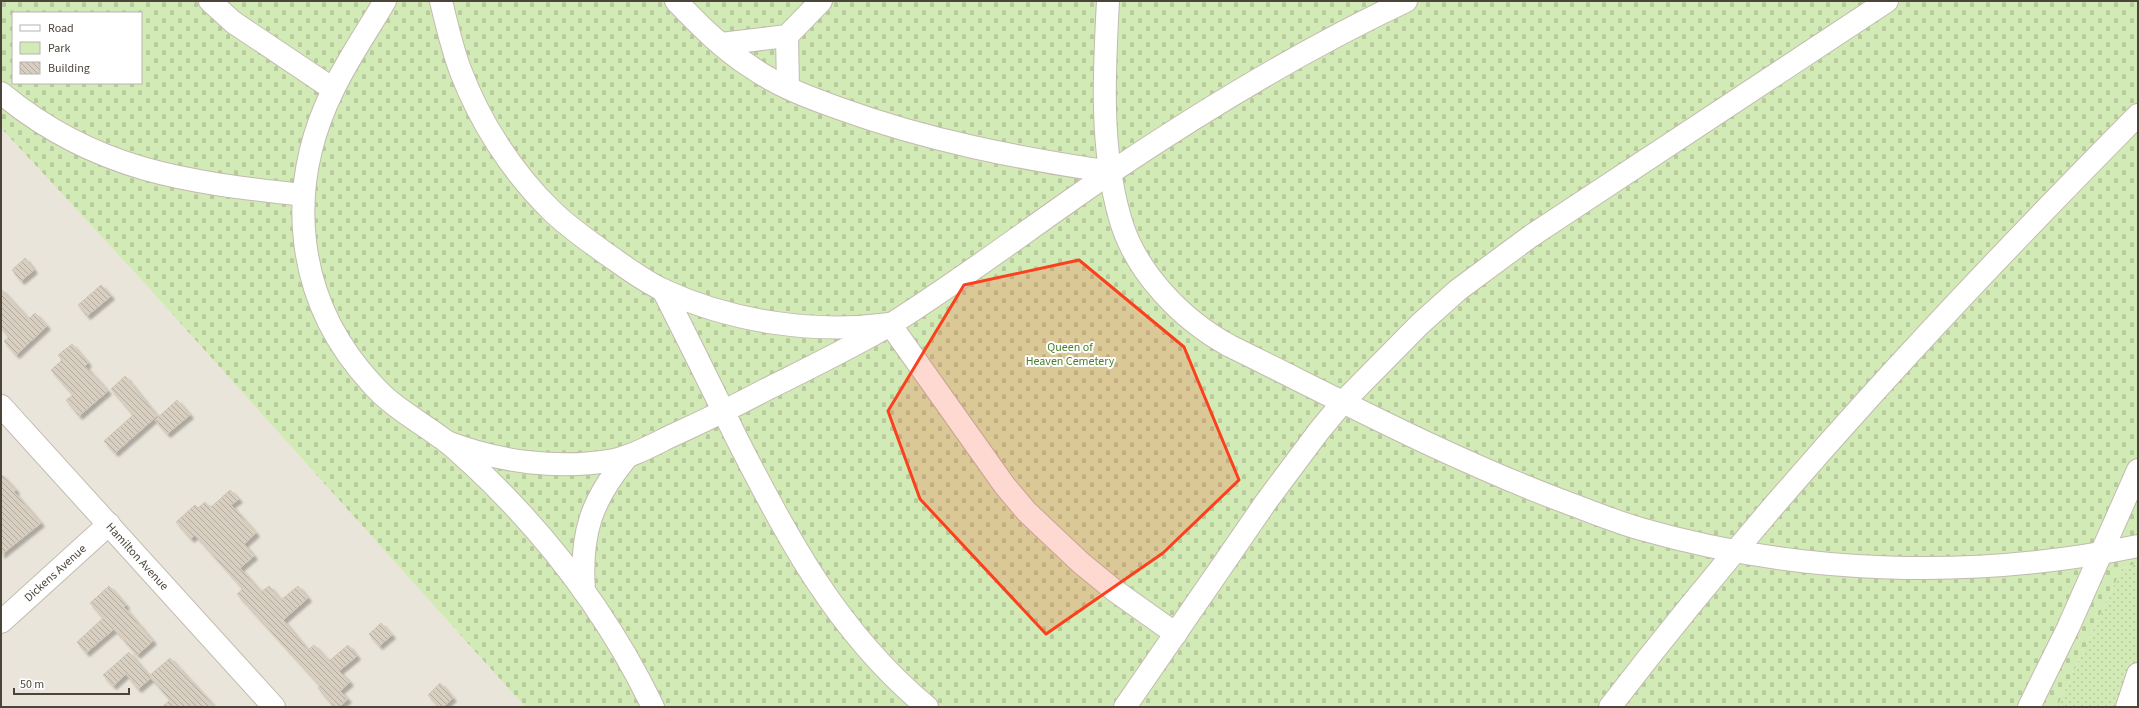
<svg xmlns="http://www.w3.org/2000/svg" width="2139" height="708" font-family="'Source Sans 3',sans-serif">
<defs>
<pattern id="green-dots" width="8" height="8" patternUnits="userSpaceOnUse"><rect width="8" height="8" fill="#d2eab5"/><path d="M2 2h.1M6 6h.1" fill="none" stroke="#b6ca9c" stroke-width="1.8" stroke-linecap="round"/></pattern>
<pattern id="cemetery-stones" width="16" height="16" patternUnits="userSpaceOnUse"><rect width="16" height="16" fill="#d2eab5"/><path d="M2 7V4a2 2 0 0 1 4 0v3zM10 15v-3a2 2 0 0 1 4 0v3z" fill="#b6ca9c"/></pattern>
<pattern id="building-back-hatch" width="6" height="6" patternUnits="userSpaceOnUse"><rect width="6" height="6" fill="#d8cfc1"/><path d="M-1 5l2 2M0 0l6 6M5-1l2 2" fill="none" stroke="#b1aa9e"/></pattern>
<filter id="shadow"><feDropShadow dx="3.5" dy="3.5" stdDeviation="1" flood-color="#0004"/></filter>
</defs>
<rect width="100%" height="100%" fill="#f6f3ec"/>
<path fill="#eae5da" d="M1 128 138 276 525 707H1Z"/>
<path fill="url(#green-dots)" d="M2138 563V707H2057L2122 568Z"/>
<path fill="url(#cemetery-stones)" fill-rule="evenodd" d="M1 1H2138V563L2122 568 2057 707H525L138 276 1 128ZM13 13H141V83H13Z"/>
<path fill="url(#building-back-hatch)" stroke="#d3c7b4" filter="url(#shadow)" d="M25 258 34 270 21 281 12 270Z
M101 285 111 296 87 316 78 305Z
M1 289 29 319 35 313 47 326 16 355 4 341 9 337 1 328Z
M72 344 88 363 85 366 108 391 79 416 66 400 73 395 51 370 62 360 58 355Z
M125 376 157 416 115 453 104 441 133 415 111 389Z
M177 400 190 415 167 434 155 420Z
M1 474 16 490 14 492 41 523 1 555Z
M230 490 239 499 231 505 256 533 244 544 254 556 240 568 261 592 269 586 281 600 298 586 308 598 283 620 308 650 314 645 329 661 348 645 357 656 339 671 350 682 340 691 348 699 339 707H334L318 688 320 686 237 594 243 589 195 535 191 539 176 522 195 505 198 508 205 502 210 508Z
M109 586 126 605 124 607 153 641 137 655 114 629 86 653 77 642 103 618 90 603Z
M381 623 392 635 379 646 369 634Z
M129 652 149 676 170 658 215 707H162L170 700 151 678 138 689 126 674 113 686 103 675Z
M440 683 453 698 443 707H439L428 695Z"/>
<g fill="none" stroke-linecap="round" stroke-linejoin="round">
<g stroke="#c2bbae" stroke-width="24">
<g id="minor">
<path d="M210 1 233 22 333 89"/>
<path d="M385 1C368 30 348 59 333 90 284 190 295 301 372 384 392 407 419 421 443 439 453 446 463 456 472 464 546 533 609 616 653 707"/>
<path d="M441 1C447 25 452 49 461 72 480 122 512 172 551 210 569 228 590 242 611 257 628 269 644 281 663 290 732 322 815 334 890 324L1005 486 1027 512 1081 563 1114 590 1176 634"/>
<path d="M676 1C699 25 723 49 751 67 778 86 810 98 841 109 929 141 1018 158 1111 172"/>
<path d="M1108 1C1104 73 1100 148 1120 218 1135 272 1182 320 1230 346 1342 401 1452 460 1568 503 1592 512 1616 522 1641 529 1801 575 1975 580 2138 546"/>
<path d="M787 36 788 88"/>
<path d="M721 44 787 36 821 1"/>
<path d="M1 93C95 171 186 182 303 195"/>
<path d="M663 290C688 339 712 388 736 437 787 538 838 633 927 707"/>
<path id="s1" d="M1 406 274 707"/>
<path d="M447 442C499 462 559 470 614 460 633 456 651 446 669 437 702 422 735 406 767 389 809 368 853 347 893 323 969 275 1039 221 1113 171 1207 108 1304 49 1406 1"/>
<path d="M584 591C580 534 591 500 628 456"/>
<path id="s2" d="M1 622 109 524"/>
<path d="M1125 707 1266 502 1319 431 1343 402 1420 324 1458 290 1531 236 1887 1"/>
<path d="M1610 707C1771 497 1953 302 2138 115"/>
<path d="M2029 707 2068 628 2138 470"/>
<path d="M2127 707 2138 674"/>
</g>
</g>
<use href="#minor" stroke="#fff" stroke-width="22"/>
</g>
<path fill="#fc3f1d" fill-opacity="0.2" stroke="#fc3f1d" stroke-width="3" stroke-linejoin="round" d="M1079 260 1184 347 1239 480 1163 553 1046 634 920 499 888 411 964 285Z"/>
<g text-anchor="middle" dominant-baseline="central" stroke-width="4" stroke-linejoin="round" paint-order="stroke">
<g font-size="12" fill="#4a7f2a" stroke="#fff">
<text x="1070" y="347">Queen of<tspan x="1070" dy="14">Heaven Cemetery</tspan></text>
</g>
<g font-size="12" fill="#4b4439" stroke="#fff">
<text stroke="none"><textPath href="#s1" startOffset="203">Hamilton Avenue</textPath></text>
<text stroke="none"><textPath href="#s2" startOffset="73">Dickens Avenue</textPath></text>
</g>
</g>
<rect width="2139" height="708" fill="none" stroke="#4b4439" stroke-width="4"/>
<rect x="12" y="12" width="130" height="72" fill="#ffffff" stroke="#b7b4b0"/>
<rect x="20" y="25" width="20" height="6" fill="#ffffff" stroke="#b7b4b0"/>
<text x="48" y="32" font-size="12" fill="#4b4439">Road</text>
<rect x="20" y="42" width="20" height="12" fill="#d2eab5" stroke="#b7b4b0"/>
<text x="48" y="52" font-size="12" fill="#4b4439">Park</text>
<rect x="20" y="62" width="20" height="12" fill="url(#building-back-hatch)" stroke="#b7b4b0"/>
<text x="48" y="72" font-size="12" fill="#4b4439">Building</text>
<path d="M14 688v6h115v-6" fill="none" stroke="#4b4439" stroke-width="2"/>
<text x="20" y="688" font-size="12" fill="#4b4439" stroke="#ffffff" stroke-width="3" paint-order="stroke">50 m</text>
</svg>
